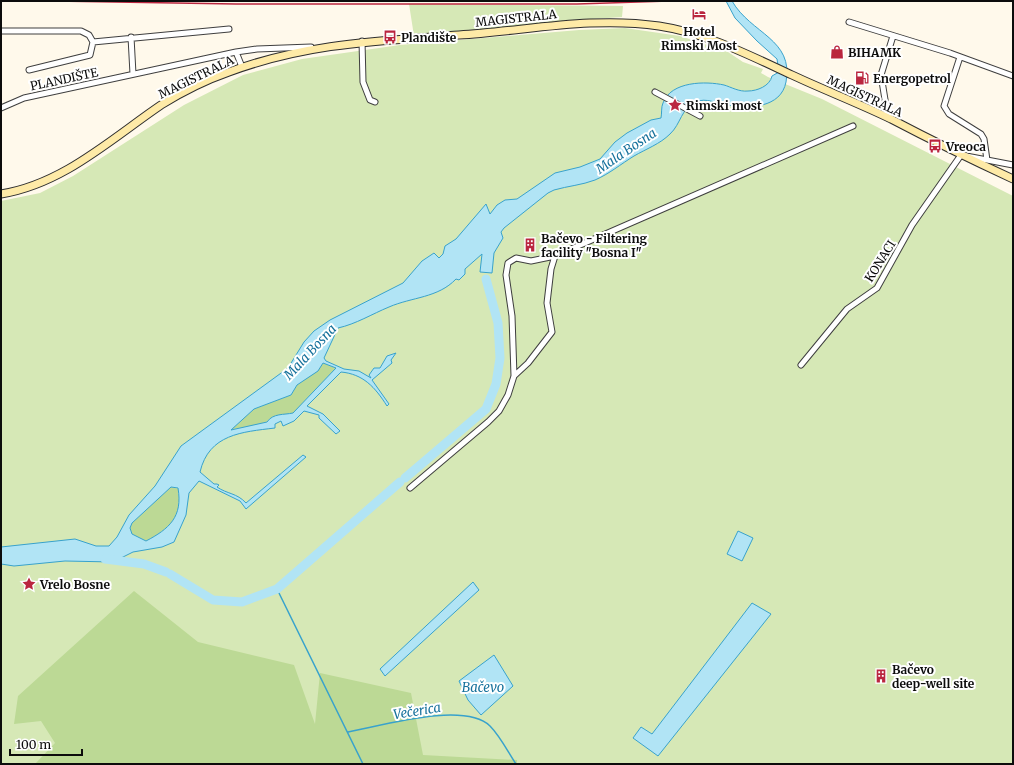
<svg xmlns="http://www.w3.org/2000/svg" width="1014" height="765" font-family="Merriweather,serif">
<rect width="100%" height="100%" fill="#fff9eb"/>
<path fill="#d6e8b6" d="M409 4 623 6 622 17 562 21 414 36Z
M625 28 680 36 728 52 743 62 763 69 761 73 768 77 822 99 1013 196V764H1V201L40 193 73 176 184 105 243 75 302 59 400 45 579 30Z"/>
<path fill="#bcd995" d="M323 363 336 368 293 413 269 419C263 428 240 427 230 430L254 409 291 395 297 385 317 371Z
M171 487 178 489C183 517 169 529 146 541L132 534 130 528 132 523Z
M134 591 198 642 294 665 315 724 320 673 411 693 423 755 517 760V764H35L55 743 41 721 14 724 18 696Z"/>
<path fill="#b1e4f5" stroke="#38a2cc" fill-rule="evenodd" d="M726 1H732C751 34 794 39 786 82 781 108 749 109 728 105 717 104 706 97 696 102 681 108 681 124 670 134 660 144 646 149 634 156 621 164 609 174 595 180 582 185 568 186 554 190L548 193 504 228 501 232 503 238 494 253 492 273 480 272 482 254 465 269V274L459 280 456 279C438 298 412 297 389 307 372 314 356 324 338 328L324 358 326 361 344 369 359 371 371 378 369 375 374 368H380L387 356 396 353 391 360 392 363 372 380 389 404 387 406C375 387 363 374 341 372L307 406 323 414 340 431 336 434 319 418V415L304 411 294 421 283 426 281 421 275 424V428C242 432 209 434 200 472L214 484H217L219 485 217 487C227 494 237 493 246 503L303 455 306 457 246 509 240 501 199 481 189 493 186 515 174 542 162 547 133 552 113 562 65 561 14 566 1 564V547L75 539 96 546H109L117 537 129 515 155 486 181 446 288 368 304 342 314 331 330 320 403 283 422 261 434 253 439 258 443 254 445 246 456 239 486 204 490 214 497 205 505 200 517 199 555 173 580 167 600 159 615 142 627 133 651 120 661 118C662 113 661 107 663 103 671 81 706 81 724 85 731 87 739 92 748 91 757 91 770 86 772 76L779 72 777 59 757 41 735 18ZM323 363 336 368 293 413C284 415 273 413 267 422L231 430 254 409 291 395 297 385 318 371ZM171 487 178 488C183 517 169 529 146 541L132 534 130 528 132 523Z
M738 531 753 538 742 561 727 554Z
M473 582 479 590 385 676 380 669Z
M752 603 771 614 658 756 633 738 641 727 652 734Z
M494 655 513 686 481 715 468 700 459 681Z"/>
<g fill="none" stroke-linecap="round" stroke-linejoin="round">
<path stroke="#38a2cc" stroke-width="1.5" d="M277 589 363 764
M348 732C381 726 464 701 490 726 500 736 508 752 516 764"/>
<path stroke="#b1e4f5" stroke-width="9" d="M405 478 486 409 496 384 500 358 498 323 486 279
M105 559 144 564 166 572
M170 574 213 600 242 602 277 589 400 482"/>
<g stroke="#3f3f3f" stroke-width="7">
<path id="street" d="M849 22 950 53 1013 76
M1 31H81L89 35 93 42 90 55 29 70
M131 37 133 74
M362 41 363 82 370 100 375 102
M93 42 229 29
M236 52 242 67
M960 57 944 106 949 114 981 134 984 139 987 160
M655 92 700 116
M1 108 24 98 236 52 257 49 311 47
M888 118 881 75 893 36
M801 365 847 309 877 288 912 225 961 155 1013 165
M514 376 528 363 552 332 547 303 551 269 555 256
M410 488 488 422 499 411 508 395 514 376 512 316 506 275 508 263 516 258 531 261 555 256 853 126"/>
</g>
<g stroke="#2e2e2e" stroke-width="9">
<path id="secondary" d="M1 194C63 184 111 139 161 105 182 92 206 80 229 72 307 43 378 41 459 35 526 31 592 16 659 26 706 33 749 55 792 75 824 90 858 103 891 119 931 140 972 160 1013 179"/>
</g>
<use href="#street" stroke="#fff" stroke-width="5"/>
<use href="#secondary" stroke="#feeaa7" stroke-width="7"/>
<path stroke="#ba263f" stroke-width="1.5" d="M54 1 236 4H577L669 1"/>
</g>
<defs>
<g id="hotel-bare" transform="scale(1.08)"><path d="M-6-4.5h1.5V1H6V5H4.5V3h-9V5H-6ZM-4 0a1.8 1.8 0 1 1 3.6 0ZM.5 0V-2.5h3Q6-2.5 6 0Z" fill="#ba263f" stroke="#fff" stroke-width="2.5" paint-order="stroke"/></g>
<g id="bus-bare" transform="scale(1.08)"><path d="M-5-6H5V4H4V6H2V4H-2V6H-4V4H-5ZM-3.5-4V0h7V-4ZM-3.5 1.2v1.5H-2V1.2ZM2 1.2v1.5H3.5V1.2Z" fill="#ba263f" stroke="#fff" stroke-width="2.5" paint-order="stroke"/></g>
<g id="shop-bare" transform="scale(1.08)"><path d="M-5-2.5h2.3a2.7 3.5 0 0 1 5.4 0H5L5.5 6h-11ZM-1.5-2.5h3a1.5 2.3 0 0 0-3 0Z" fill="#ba263f" stroke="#fff" stroke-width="2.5" paint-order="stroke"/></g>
<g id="fuel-bare" transform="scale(1.08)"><path d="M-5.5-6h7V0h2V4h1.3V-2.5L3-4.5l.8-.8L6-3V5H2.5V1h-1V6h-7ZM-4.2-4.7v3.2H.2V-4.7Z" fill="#ba263f" stroke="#fff" stroke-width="2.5" paint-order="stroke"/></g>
<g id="sight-bare" transform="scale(1.08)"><path d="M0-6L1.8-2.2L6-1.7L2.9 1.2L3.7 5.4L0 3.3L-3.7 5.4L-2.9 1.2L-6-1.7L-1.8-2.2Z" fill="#ba263f" stroke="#fff" stroke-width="2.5" paint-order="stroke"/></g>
<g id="building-bare" transform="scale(1.08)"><path d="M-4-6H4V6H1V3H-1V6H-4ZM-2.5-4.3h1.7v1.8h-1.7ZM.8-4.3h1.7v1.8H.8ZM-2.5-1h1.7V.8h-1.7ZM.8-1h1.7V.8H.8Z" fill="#ba263f" stroke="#fff" stroke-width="2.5" paint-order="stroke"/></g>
</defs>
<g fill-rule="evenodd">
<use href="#hotel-bare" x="699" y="14"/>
<use href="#bus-bare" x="390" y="37"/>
<use href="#shop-bare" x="837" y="52"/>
<use href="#fuel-bare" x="862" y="78"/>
<use href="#sight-bare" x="675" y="105"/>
<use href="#bus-bare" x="935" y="146"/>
<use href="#building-bare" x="530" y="245"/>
<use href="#sight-bare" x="29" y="584"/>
<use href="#building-bare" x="881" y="676"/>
</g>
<g text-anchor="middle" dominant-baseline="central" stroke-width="4" stroke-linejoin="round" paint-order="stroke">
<g font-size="12" fill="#0c0c0c" stroke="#fff">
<text transform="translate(516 18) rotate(-6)">MAGISTRALA</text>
<text transform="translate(196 77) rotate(-26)">MAGISTRALA</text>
<text transform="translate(64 79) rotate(-12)">PLANDIŠTE</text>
<text transform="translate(865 96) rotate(25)">MAGISTRALA</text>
<text transform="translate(880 261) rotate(-58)">KONACI</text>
</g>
<g font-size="12" font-weight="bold" fill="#0c0c0c" stroke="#fff" text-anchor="start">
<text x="699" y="31" text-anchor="middle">Hotel<tspan x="699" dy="14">Rimski Most</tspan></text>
<text x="401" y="37">Plandište</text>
<text x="848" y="52">BIHAMK</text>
<text x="873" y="78">Energopetrol</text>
<text x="686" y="105">Rimski most</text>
<text x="946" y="146">Vreoca</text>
<text x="541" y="238">Bačevo - Filtering<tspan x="541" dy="14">facility "Bosna I"</tspan></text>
<text x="40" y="584">Vrelo Bosne</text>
<text x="892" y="669">Bačevo<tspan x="892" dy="14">deep-well site</tspan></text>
</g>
<g font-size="13" font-style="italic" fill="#17729c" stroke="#fff">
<text transform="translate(626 151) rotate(-34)">Mala Bosna</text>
<text transform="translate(310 352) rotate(-47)">Mala Bosna</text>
<text x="483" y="687">Bačevo</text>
<text transform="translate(417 711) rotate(-9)">Večerica</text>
</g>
</g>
<rect width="1014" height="765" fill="none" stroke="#0c0c0c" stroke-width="4"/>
<path d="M10 749v6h72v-6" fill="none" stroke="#0c0c0c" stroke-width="2"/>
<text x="16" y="749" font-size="12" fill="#0c0c0c" stroke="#ffffff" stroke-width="3" paint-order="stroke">100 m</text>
</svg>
